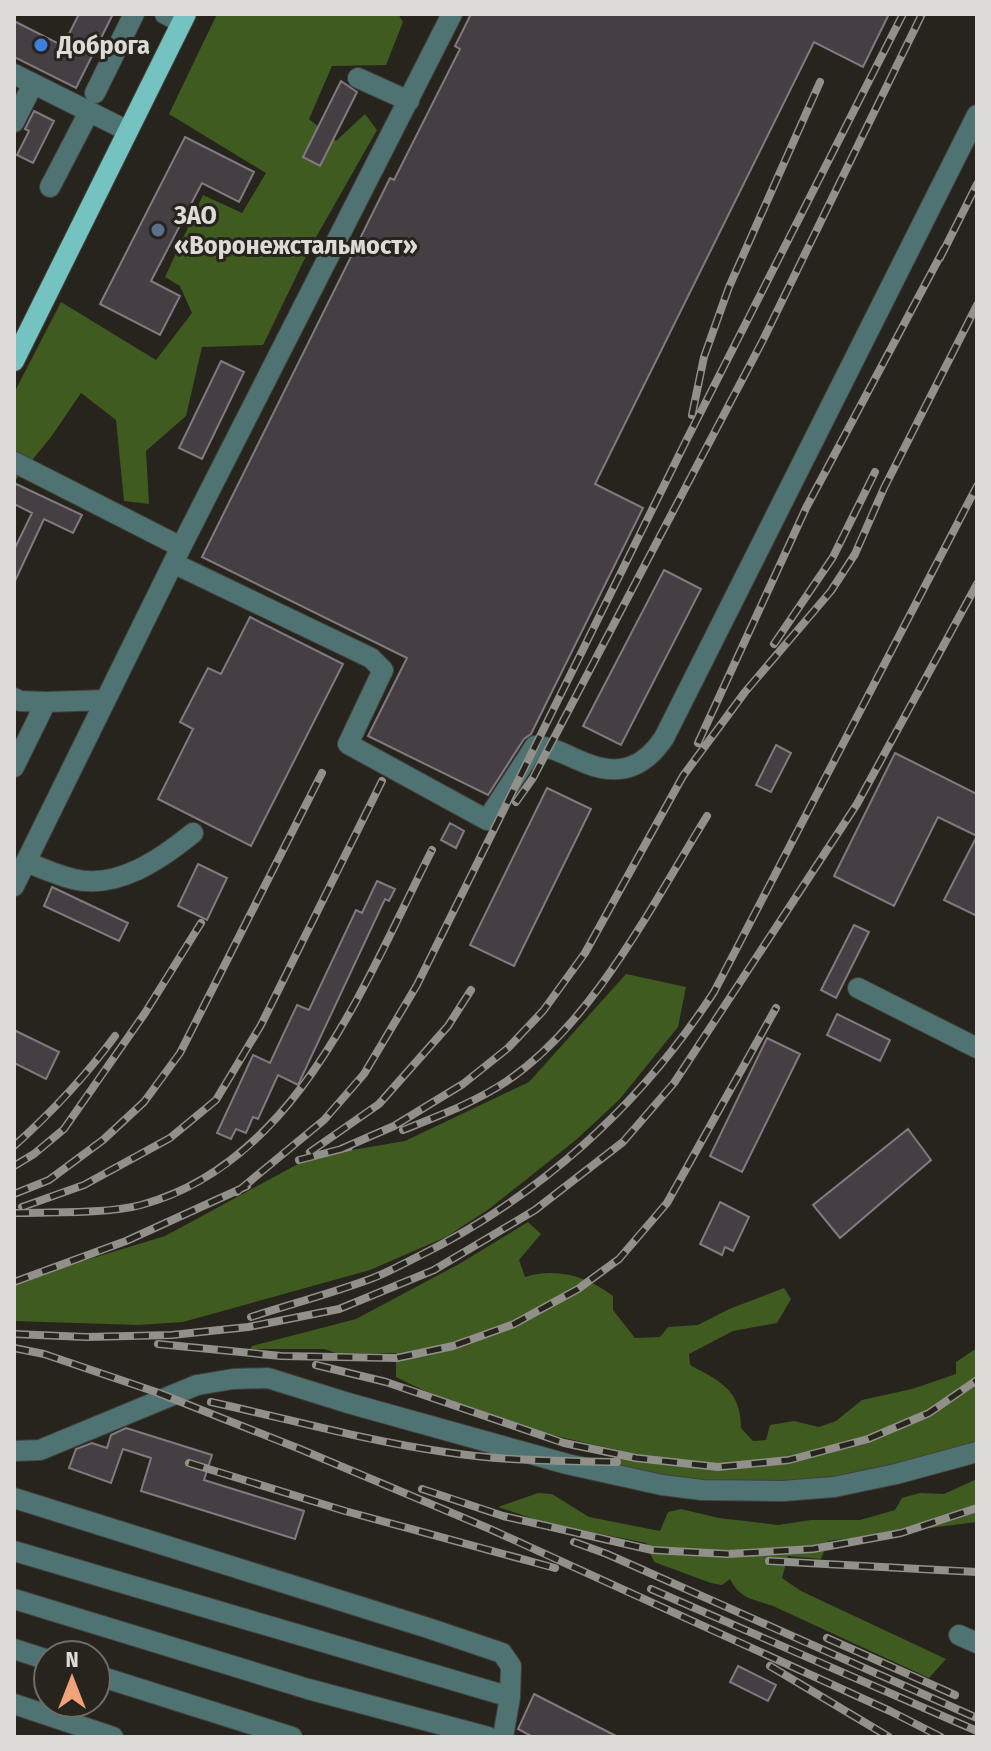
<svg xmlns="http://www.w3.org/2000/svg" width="991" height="1751" font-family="'Fira Sans Condensed',sans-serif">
<rect width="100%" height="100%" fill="#26241d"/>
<path fill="#3f5b20" d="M217 14H398L403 22 386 65 332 66 309 119 336 141 365 114 377 130 311 246 263 345 202 347 186 416 146 451 149 504 124 501 116 420 81 393 51 437 14 482V393L61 302 156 360 192 313 180 286 165 277 203 195 242 213 266 173 169 114Z
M626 974 686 987 678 1027 619 1100 577 1139 489 1209 446 1237 370 1270 183 1322 138 1325 14 1321V1282L165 1236 311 1157 405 1141 529 1082Z
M528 1222 541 1234 519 1260 525 1277C555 1267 588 1276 613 1296V1310L635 1338 660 1337 668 1327 698 1325 729 1309 784 1288 791 1299 777 1323 733 1331 689 1354 690 1365C720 1381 741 1390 741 1428L753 1441 766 1440 770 1425 794 1421 819 1427 836 1421 862 1400 912 1389 956 1374V1362L977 1348V1443L847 1478 732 1486 614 1469 619 1450C544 1435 465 1413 396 1377V1353H336L324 1349H250L252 1346 356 1319 459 1264Z
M977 1479V1522L828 1541 821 1559 788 1556 782 1578 801 1591 946 1659 929 1678 773 1606C753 1599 740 1599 730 1579L722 1585 711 1583 654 1562 646 1543 546 1523 498 1507 538 1493 552 1494 589 1517 660 1531 668 1512 681 1509 719 1518 778 1525 811 1520H860L895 1510 902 1498 920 1493 944 1494Z"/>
<path fill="#453f44" stroke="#817a80" stroke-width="2" d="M79 14H113L76 88 14 57V21L63 46Z
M471 14H889L863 67 814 42 595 484 643 508 531 734 524 739 488 795 368 736 407 658 202 557 390 178 394 180 460 49 455 46Z
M341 81 357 92 320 166 303 157Z
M34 111 54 121 33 163 17 155 29 131 25 129Z
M185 137 254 172 239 202 202 183 151 281 180 296 160 335 100 304Z
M221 361 244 372 202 459 179 448Z
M14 483 82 515 73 533 44 519 14 583V550L32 513 14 504Z
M664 570 701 589 621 745 583 726Z
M250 617 343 664 251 846 158 799 193 729 180 722 208 668 221 674Z
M776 745 791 753 771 792 756 785Z
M895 753 977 794V916L944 900 977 836 938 817 894 906 834 876Z
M547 788 591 809 514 966 470 945Z
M450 823 464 831 456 848 441 840Z
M198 864 227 878 207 920 178 906Z
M377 881 395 889 389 901 385 899 298 1085 278 1075 258 1119 253 1117 246 1133 236 1129 231 1139 217 1133 253 1055 270 1063 297 1005 309 1010 356 910 362 913Z
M52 887 128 923 119 941 44 906Z
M854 925 869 932 836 998 821 990Z
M837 1014 890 1040 880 1061 827 1035Z
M14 1030 59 1052 46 1079 14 1063Z
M767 1038 800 1054 742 1172 710 1156Z
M908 1129 931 1160 840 1238 813 1205Z
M720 1202 749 1217 733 1251 725 1247 722 1255 700 1244Z
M126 1428 212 1455 204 1480 304 1511 295 1539 141 1491 151 1458 123 1449 111 1483 69 1468 76 1449 92 1443 107 1448 111 1435Z
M738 1666 776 1685 768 1701 730 1682Z
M534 1694 618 1737H533L518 1729Z"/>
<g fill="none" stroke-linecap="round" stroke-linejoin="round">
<g stroke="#43413b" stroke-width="22">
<path id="minor" d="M165 14 181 22
M14 74 128 131
M358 78 409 101
M95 93 134 14
M14 122 33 84
M50 187 89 112
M14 462 181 547
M173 563 371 658 383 670 348 744 487 820 535 746C555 747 569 757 588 764 622 777 645 766 664 738L977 115
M14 698 20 701 46 702
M14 767 46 702 105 700
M26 862C41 868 57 875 73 879 117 890 161 859 193 833
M14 886 181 547 452 14
M858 988 977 1048
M14 1451 40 1450 197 1385 233 1379 268 1378 348 1403 567 1464 662 1485 702 1490 783 1491 834 1487 896 1474 977 1452
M14 1498 428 1628 502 1653 511 1666 510 1697 503 1737
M14 1551 510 1697
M14 1599 308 1689 488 1737
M959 1635 977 1643
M14 1649 48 1660
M96 1675 292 1737
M14 1704 113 1737"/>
</g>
<g stroke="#43413b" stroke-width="22">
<path id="major" d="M14 361 186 14"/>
</g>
<use href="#minor" stroke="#4f7372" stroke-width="20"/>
<use href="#major" stroke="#74c3c1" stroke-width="20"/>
<g stroke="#92908b" stroke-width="8">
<path id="rail" d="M940 258 977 184
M692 415 704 357 729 287 820 82
M774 644 833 557 875 472
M698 743 806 508 944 249
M516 802 533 778 763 340 922 14
M403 1130C438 1116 476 1102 507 1081 593 1023 653 903 707 816
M14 1146C52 1112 85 1077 115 1036
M341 1149 394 1126 463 1084 508 1048 543 1011 585 953 683 776 745 692 831 591 855 554 884 488 977 305
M310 1152 379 1104 448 1026 471 990
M299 1160 349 1147
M14 1166 34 1154 64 1129 145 1013 201 923
M237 1192 324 1120 364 1074 417 985 687 439 903 14
M14 1194 49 1180 103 1140 144 1102 180 1053 322 773
M22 1207 84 1185 170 1138 216 1100 261 1025 382 781
M14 1213C50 1212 107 1214 141 1205 298 1163 365 981 432 850
M14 1282 126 1241 247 1186
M251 1317C291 1304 333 1293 373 1278 388 1272 403 1264 417 1257 539 1197 640 1106 714 992L977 486
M14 1334 86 1337 172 1335 248 1327 339 1309 434 1270 535 1210 623 1142 674 1083 857 804 977 584
M158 1344 281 1356 397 1358 453 1346 514 1324 578 1289 619 1259 667 1203 776 1008
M14 1348 44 1354 156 1392 300 1449 490 1529 890 1711 941 1737
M316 1365 386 1382 564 1443 636 1458 718 1467 789 1460 868 1439 929 1413 977 1380
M211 1402C289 1419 366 1441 445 1452 502 1461 559 1461 617 1462
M189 1463 345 1511 555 1568
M422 1489 503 1516 652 1550 728 1554 813 1549 901 1533 977 1508
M574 1542 607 1554 977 1718
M769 1561 977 1572
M651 1589 977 1731
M827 1638 955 1695
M770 1666 889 1737"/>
</g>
<use href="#rail" stroke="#26241d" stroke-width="5" stroke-dasharray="15" stroke-linecap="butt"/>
</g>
<circle fill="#3f7fe0" stroke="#26241d" stroke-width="3" cx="41" cy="45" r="8"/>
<circle fill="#5c6f8a" stroke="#26241d" stroke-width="3" cx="158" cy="230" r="8"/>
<g text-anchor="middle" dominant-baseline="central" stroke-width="6" stroke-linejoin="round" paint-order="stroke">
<g font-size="26" font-weight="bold" fill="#dcdbd7" stroke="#26241d" text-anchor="start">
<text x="57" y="45">Доброга</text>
<text x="174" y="215">ЗАО<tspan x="174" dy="30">«Воронежстальмост»</tspan></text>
</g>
</g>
<rect width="991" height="1751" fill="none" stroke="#dcdbd7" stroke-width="32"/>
<g transform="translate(72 1679)"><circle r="38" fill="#26241d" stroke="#6f6d67" stroke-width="2"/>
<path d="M0-6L14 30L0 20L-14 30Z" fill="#f0a27a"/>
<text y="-12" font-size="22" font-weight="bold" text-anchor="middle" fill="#dcdbd7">N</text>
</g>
</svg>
